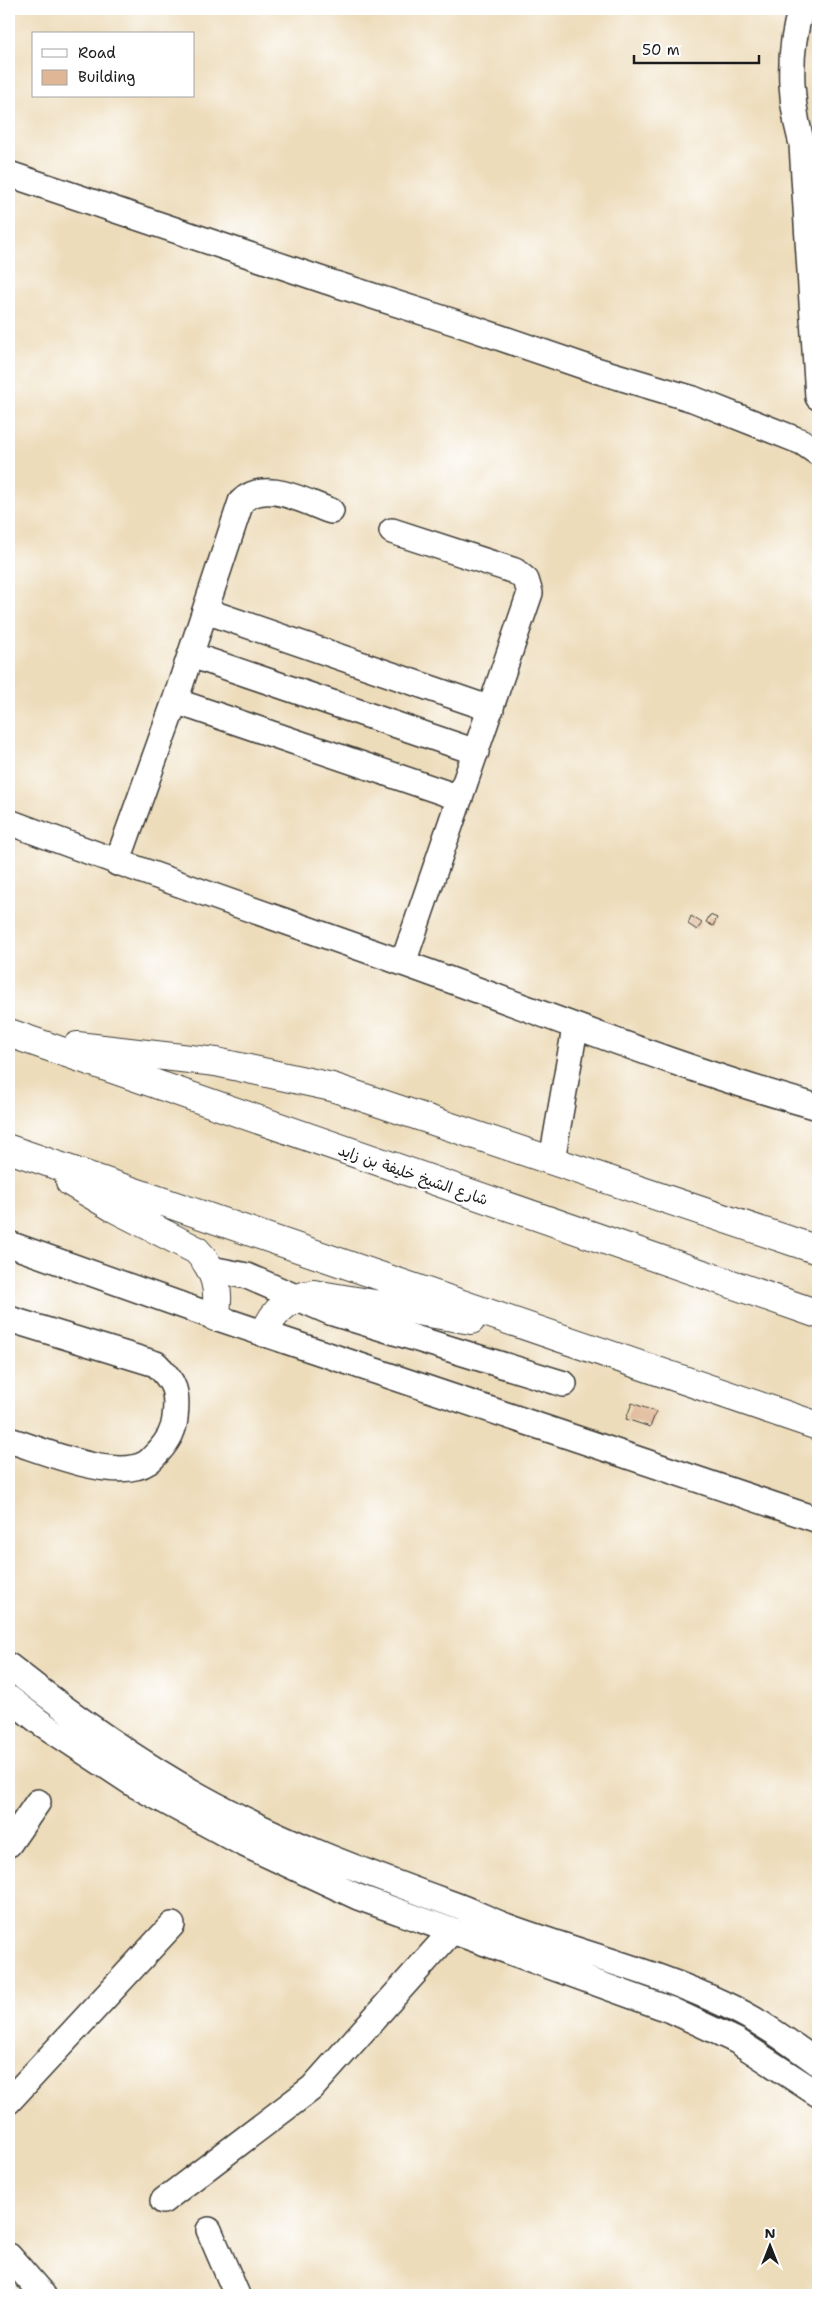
<svg xmlns="http://www.w3.org/2000/svg" width="827" height="2304" font-family="'Shantell Sans','Playpen Sans Arabic',sans-serif">
<rect width="100%" height="100%" fill="#fff"/>
<filter id="ink" filterUnits="userSpaceOnUse"><feTurbulence type="fractalNoise" baseFrequency=".02" numOctaves="2"/><feDisplacementMap in="SourceGraphic" scale="10" xChannelSelector="R" yChannelSelector="G"/><feConvolveMatrix kernelMatrix="1 2 1 2 8 2 1 2 1" color-interpolation-filters="sRGB"/></filter>
<filter id="wash" filterUnits="userSpaceOnUse"><feTurbulence type="fractalNoise" baseFrequency=".0096" numOctaves="4" result="noise"/><feDisplacementMap in="SourceGraphic" scale="20" xChannelSelector="R" yChannelSelector="G"/><feGaussianBlur stdDeviation="1.12" result="paint"/><feColorMatrix in="noise" values="0 0 0 0 0 0 0 0 0 0 0 0 0 0 0 0 0 1.4 0 .05"/><feComposite in="paint" operator="in"/></filter>
<g filter="url(#wash)">
<rect width="100%" height="100%" fill="#eddcba"/>
<g id="blocks">
<path fill="#e0b796" d="M710 915 717 918 713 926 706 922Z
M691 916 702 923 697 930 688 924Z
M632 1403 656 1412 650 1427 626 1419Z"/>
</g>
</g>
<g filter="url(#ink)">
<use href="#blocks" fill-opacity="0" stroke="#3b3934" stroke-width="1"/>
<g fill="none" stroke-linecap="round" stroke-linejoin="round">
<g stroke="#3b3934" stroke-width="28">
<path id="minor" d="M801 9C786 57 790 112 807 159
M802 145 818 397
M9 174 326 281 460 324 589 368 693 399 802 442 818 453
M392 531 515 571 526 580 530 593 403 963
M206 611 491 709
M191 655 476 752
M175 701 460 798
M9 822C139 871 271 916 403 963 541 1012 677 1068 818 1107
M117 863 175 701 241 502C265 478 304 502 331 511
M552 1160 575 1028
M9 1244 215 1317 818 1520
M211 1269 247 1276 330 1312 564 1384
M9 1319 156 1364C175 1382 178 1392 175 1418 174 1431 168 1441 159 1451 156 1454 152 1459 148 1462 117 1483 42 1450 9 1440
M9 1666C70 1714 133 1759 201 1797 280 1841 367 1873 452 1904 472 1911 491 1921 511 1928 583 1954 657 1972 726 2005 759 2020 789 2042 818 2063
M9 1698 41 1723 135 1785 242 1843 358 1897 671 2010 737 2041 818 2094
M9 1844 38 1802
M9 2101 172 1925
M163 2201 312 2088 452 1931
M209 2230 237 2295
M9 2256 43 2295"/>
</g>
<g stroke="#3b3934" stroke-width="30">
<path id="highway" d="M9 1033 818 1314
M77 1046 216 1062 332 1087 818 1250
M9 1149 818 1426
M70 1182 114 1208 196 1250C215 1269 221 1290 215 1317
M265 1333C273 1310 290 1297 314 1294L471 1320"/>
</g>
<use href="#minor" stroke="#fff" stroke-width="25"/>
<use href="#highway" stroke="#fff" stroke-width="28"/>
</g>
</g>
<g text-anchor="middle" dominant-baseline="central" stroke-width="5" stroke-linejoin="round" paint-order="stroke">
<g font-size="15" fill="#1c1c1c" stroke="#fff">
<text transform="translate(413 1175) rotate(19)">شارع الشيخ خليفة بن زايد</text>
</g>
</g>
<rect width="827" height="2304" fill="none" stroke="#fff" stroke-width="30"/>
<rect x="32" y="32" width="162" height="65" fill="#ffffff" stroke="#a4a4a4"/>
<rect x="42" y="49" width="25" height="8" fill="#ffffff" stroke="#a4a4a4"/>
<text x="78" y="58" font-size="15" fill="#1c1c1c">Road</text>
<rect x="42" y="70" width="25" height="15" fill="#e0b796" stroke="#a4a4a4"/>
<text x="78" y="82" font-size="15" fill="#1c1c1c">Building</text>
<g transform="translate(770 2246)" stroke="#ffffff" stroke-width="4" paint-order="stroke">
<path d="M0-4L9 19L0 12L-9 19Z" fill="#1c1c1c"/>
<text y="-8" font-size="14" font-weight="bold" text-anchor="middle" fill="#1c1c1c">N</text>
</g>
<path d="M634 55v8h125v-8" fill="none" stroke="#1c1c1c" stroke-width="2.5"/>
<text x="642" y="55" font-size="15" fill="#1c1c1c" stroke="#ffffff" stroke-width="4" paint-order="stroke">50 m</text>
</svg>
